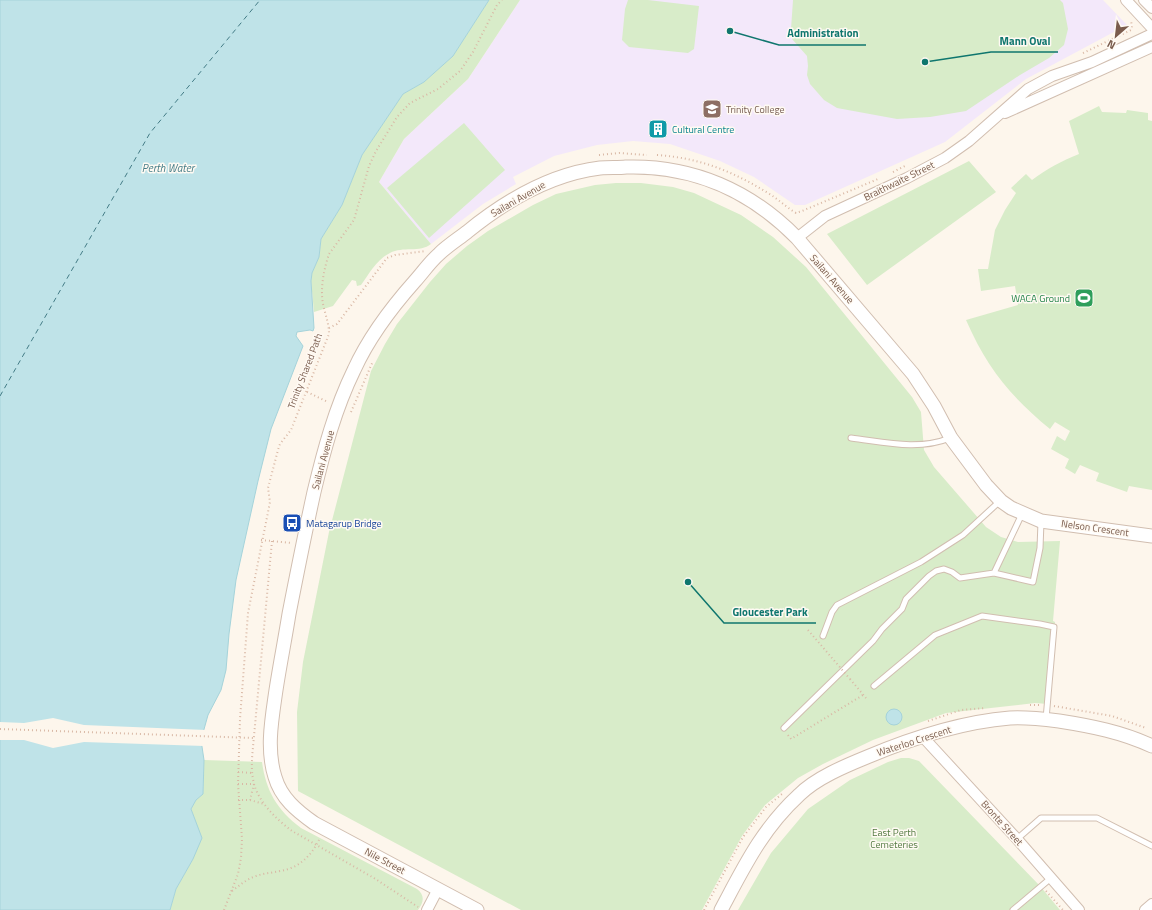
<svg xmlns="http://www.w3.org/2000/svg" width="1152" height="910" font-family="'Titillium Web',sans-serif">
<rect width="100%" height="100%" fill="#fdf6ec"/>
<path fill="#f3e8fa" d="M520 0H1103L1127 25 1026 79 945 142 805 205H795L754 177 720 161 670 144 633 141 597 145 554 156 513 177 516 184 483 204 431 244 379 182 404 139 468 79Z"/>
<path fill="#d8ecc9" d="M489 0H520L468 79 404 139 379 182 431 244C420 253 403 246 390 253 377 259 369 274 361 285L357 286 356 281 352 280 333 306 314 312 311 281 312 273 319 257 321 239 342 205 362 155 403 94 424 82 453 56Z
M628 0H648L699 6 694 49 688 53 629 47 622 40 625 9Z
M793 0H1060L1063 3 1068 29 1064 45 1049 58 1020 75 966 111 930 117 897 119 837 108 824 100 810 84 807 75 808 66 807 56 792 39 791 29Z
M1099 106 1102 112 1126 113 1127 110 1148 113V120L1152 121V490L1129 486 1127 492 1096 481 1099 473 1080 465 1075 474 1065 468 1069 459 1051 449 1057 436 1065 441 1070 431 1055 422 1050 429C1010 396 987 368 966 320L1018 305 1015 286 981 291 978 269H988L995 230 1005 210 1016 193 1011 188 1026 174 1032 180C1047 169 1061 161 1079 154L1069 121Z
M464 123 505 170 429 238 387 188Z
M969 161 996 192 867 285 827 234Z
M616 183H641L673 187 694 193 741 215 773 237 806 267 912 397 921 412 924 450 934 467 986 527 1001 537 1018 542 1060 541 1053 621 1055 622 1048 704 1035 703 946 713 873 740 823 764 798 778 765 805 742 836 702 910H521L298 791 297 712 303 662 329 532 371 371 385 344 397 324 430 282 446 264 467 246 488 231 533 205 556 194 595 185Z
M901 758H909L919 761 1040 886 1060 910H738L771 853 808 809 850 780 888 762Z
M204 760 262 762C266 791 277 810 301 828L417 889C425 895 424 902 418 910H170L176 889 193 859 196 823 191 809 196 800 203 794Z"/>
<path fill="#bfe3e8" stroke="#a5d3da" d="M0 0H489L453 56 424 82 403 94 362 155 342 205 321 239 319 257 312 273 311 281 314 328 313 331 310 330 297 332 296 336 303 346 271 429 258 481 236 580 229 634 226 670 221 690 208 715 201 740 204 760 203 794 196 800 191 809 202 838 193 859 176 889 170 910H0Z
M886 717a8 8 0 1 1 16 0a8 8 0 1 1-16 0Z"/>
<path fill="#fdf6ec" d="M53 718 84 725 206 730 203 740 204 746 84 742 53 748 24 740H0V722L24 723Z"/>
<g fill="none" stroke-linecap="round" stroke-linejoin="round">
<path stroke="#437c86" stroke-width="1" stroke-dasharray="5 4" stroke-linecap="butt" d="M0 396 150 133 260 0"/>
<g stroke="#d1beb0" stroke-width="7">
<path id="service" d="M851 438C884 442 918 451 950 438
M994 573 1022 514
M823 636 832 612 837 605 921 562 963 535 1000 501
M874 686 935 635 982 616 1040 624 1054 627 1046 719
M784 728 873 641 882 629 902 609 906 599 929 576 936 571 944 569 952 572 960 578 994 573 1033 582 1040 548 1041 522
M1017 839 1041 818H1097L1152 846
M1013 910 1051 878"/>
</g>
<g stroke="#d1beb0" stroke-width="12">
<path id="minor" d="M1126 0 1152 28
M1144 0 1152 8
M1005 113 1152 47
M797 238 825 216 907 178 945 158 969 141 1028 89 1052 76 1092 62 1152 34
M923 737 1017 839 1079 910
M427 910 438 889
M1145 910 1152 904"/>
</g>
<g stroke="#d1beb0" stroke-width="15">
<path id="tertiary" d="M477 910 314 823C297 811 281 798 275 777 266 749 272 718 276 690 280 664 285 639 289 614 297 573 305 533 314 492 324 450 335 409 354 370 369 337 391 308 415 281 423 272 430 262 439 254 447 246 458 239 467 232 505 201 551 174 600 168 609 167 618 168 626 167 693 165 751 191 797 238L913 374 934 406 951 438 986 485 1001 501 1011 508 1041 521 1152 536
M721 910C744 867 762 829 799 795 816 778 845 766 867 757 912 738 961 722 1010 718 1026 717 1043 719 1059 721 1091 726 1122 732 1152 746"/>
</g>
<path stroke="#d9b8a5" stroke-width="2" stroke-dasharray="1 3" stroke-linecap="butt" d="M1083 53 1131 30 1132 26 1131 21
M599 155 619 153 647 155
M657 155C700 158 732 171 768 193 778 199 786 207 796 213L802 211 878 179
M893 172 905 166
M329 328 337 324 387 258 395 255 426 251
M307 392 328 402
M351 412 373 361
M261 540 292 543
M272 541 253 747C252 758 251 768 253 779 256 800 276 819 292 831L374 878 418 907
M850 679 866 698
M1030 705H1040
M1054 706 1112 716 1146 728
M928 721 961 710 986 708
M788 735 791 739 863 695
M238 772 252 773
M238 784H254L250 800
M238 800H250L264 804
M232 891C240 885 247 879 256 876 264 873 272 873 280 871 299 868 311 856 319 840
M1046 891 1063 910
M224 910 238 874 241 858 242 839 238 784 240 719 248 613 270 502 268 488 278 450 280 444 291 430 329 334C329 323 325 314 323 304 320 288 324 269 329 254L354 220 369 166 376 151 397 117 410 103 438 89 460 71 473 52 497 5 502 0
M704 910 743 837 766 807 782 794"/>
<use href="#service" stroke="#fff" stroke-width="5"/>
<use href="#minor" stroke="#fff" stroke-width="10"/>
<use href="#tertiary" stroke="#fff" stroke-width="13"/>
<path stroke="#d9b8a5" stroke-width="2" stroke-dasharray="1 3" stroke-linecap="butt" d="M808 630 850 679
M0 729 253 738"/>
</g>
<defs>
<g id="school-square" transform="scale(1)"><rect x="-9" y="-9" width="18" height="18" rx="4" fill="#8d6e63" stroke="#fffaf3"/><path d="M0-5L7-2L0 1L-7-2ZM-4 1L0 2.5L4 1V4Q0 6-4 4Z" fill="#fff"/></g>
<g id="building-square" transform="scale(1)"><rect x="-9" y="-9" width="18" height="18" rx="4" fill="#0f9aa8" stroke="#fffaf3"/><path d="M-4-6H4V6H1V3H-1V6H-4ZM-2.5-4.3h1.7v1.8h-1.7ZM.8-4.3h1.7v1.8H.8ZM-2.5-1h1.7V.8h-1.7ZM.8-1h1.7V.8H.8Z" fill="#fff"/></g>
<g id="stadium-square" transform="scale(1)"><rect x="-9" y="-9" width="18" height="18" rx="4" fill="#2e9e5b" stroke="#fffaf3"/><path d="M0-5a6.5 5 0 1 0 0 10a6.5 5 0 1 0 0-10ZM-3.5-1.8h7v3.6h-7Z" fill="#fff"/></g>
<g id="bus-square" transform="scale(1)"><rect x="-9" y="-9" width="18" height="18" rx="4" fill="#1a4fb4" stroke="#fffaf3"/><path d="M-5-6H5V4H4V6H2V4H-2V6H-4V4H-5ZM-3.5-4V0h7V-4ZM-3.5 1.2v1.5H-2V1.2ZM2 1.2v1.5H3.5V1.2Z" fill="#fff"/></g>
</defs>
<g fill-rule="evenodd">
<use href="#school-square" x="712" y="109"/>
<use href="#building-square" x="658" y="129"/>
<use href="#stadium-square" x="1084" y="298"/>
<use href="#bus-square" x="292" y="523"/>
</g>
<g text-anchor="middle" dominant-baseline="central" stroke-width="3" stroke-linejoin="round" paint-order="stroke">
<g font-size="10" fill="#785e54" stroke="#fffaf3" text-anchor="start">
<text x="726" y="109">Trinity College</text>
</g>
<g font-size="10" fill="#0d838f" stroke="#fffaf3" text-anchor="start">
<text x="672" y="129">Cultural Centre</text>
</g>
<g font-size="10" fill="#7a5c4d" stroke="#fffaf3">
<text transform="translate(899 181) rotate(-26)">Braithwaite Street</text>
<text transform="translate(518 199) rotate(-30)">Sailani Avenue</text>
<text transform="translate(832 279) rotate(49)">Sailani Avenue</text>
<text transform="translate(305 371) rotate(-69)">Trinity Shared Path</text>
<text transform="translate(323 460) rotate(-75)">Sailani Avenue</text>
<text transform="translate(1095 528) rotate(8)">Nelson Crescent</text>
<text transform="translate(914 741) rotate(-18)">Waterloo Crescent</text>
<text transform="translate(1002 823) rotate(48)">Bronte Street</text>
<text transform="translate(385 861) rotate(28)">Nile Street</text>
</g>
<g font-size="10" fill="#27864d" stroke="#fffaf3" text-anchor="end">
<text x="1070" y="298">WACA Ground</text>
</g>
<g font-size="10" fill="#164399" stroke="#fffaf3" text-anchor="start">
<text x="306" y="523">Matagarup Bridge</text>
</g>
<g font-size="10" fill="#537a41" stroke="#fffaf3">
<text x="894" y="832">East Perth<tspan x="894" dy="12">Cemeteries</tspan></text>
</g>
<g font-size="11" font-style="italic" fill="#437c86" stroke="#fffaf3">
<text x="168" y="168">Perth Water</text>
</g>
</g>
<path fill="none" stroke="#0f766e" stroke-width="1.5" d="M730 31L779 45H866M925 62L991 52H1058M688 582L724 623H816"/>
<g fill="#0f766e" stroke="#fffaf3" stroke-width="1.5">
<circle cx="730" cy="31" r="4"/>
<circle cx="925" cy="62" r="4"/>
<circle cx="688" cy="582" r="4"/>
</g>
<g font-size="11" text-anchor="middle" font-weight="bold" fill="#0f766e" stroke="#fffaf3" stroke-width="3" stroke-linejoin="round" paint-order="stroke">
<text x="823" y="37">Administration</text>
<text x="1025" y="45">Mann Oval</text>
<text x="770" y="616">Gloucester Park</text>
</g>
<g transform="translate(1116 36) rotate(208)" stroke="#fffaf3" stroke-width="3" paint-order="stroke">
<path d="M0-3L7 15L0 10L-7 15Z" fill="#7a5c4d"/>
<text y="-6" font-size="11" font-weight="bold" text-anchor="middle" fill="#7a5c4d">N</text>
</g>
</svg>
